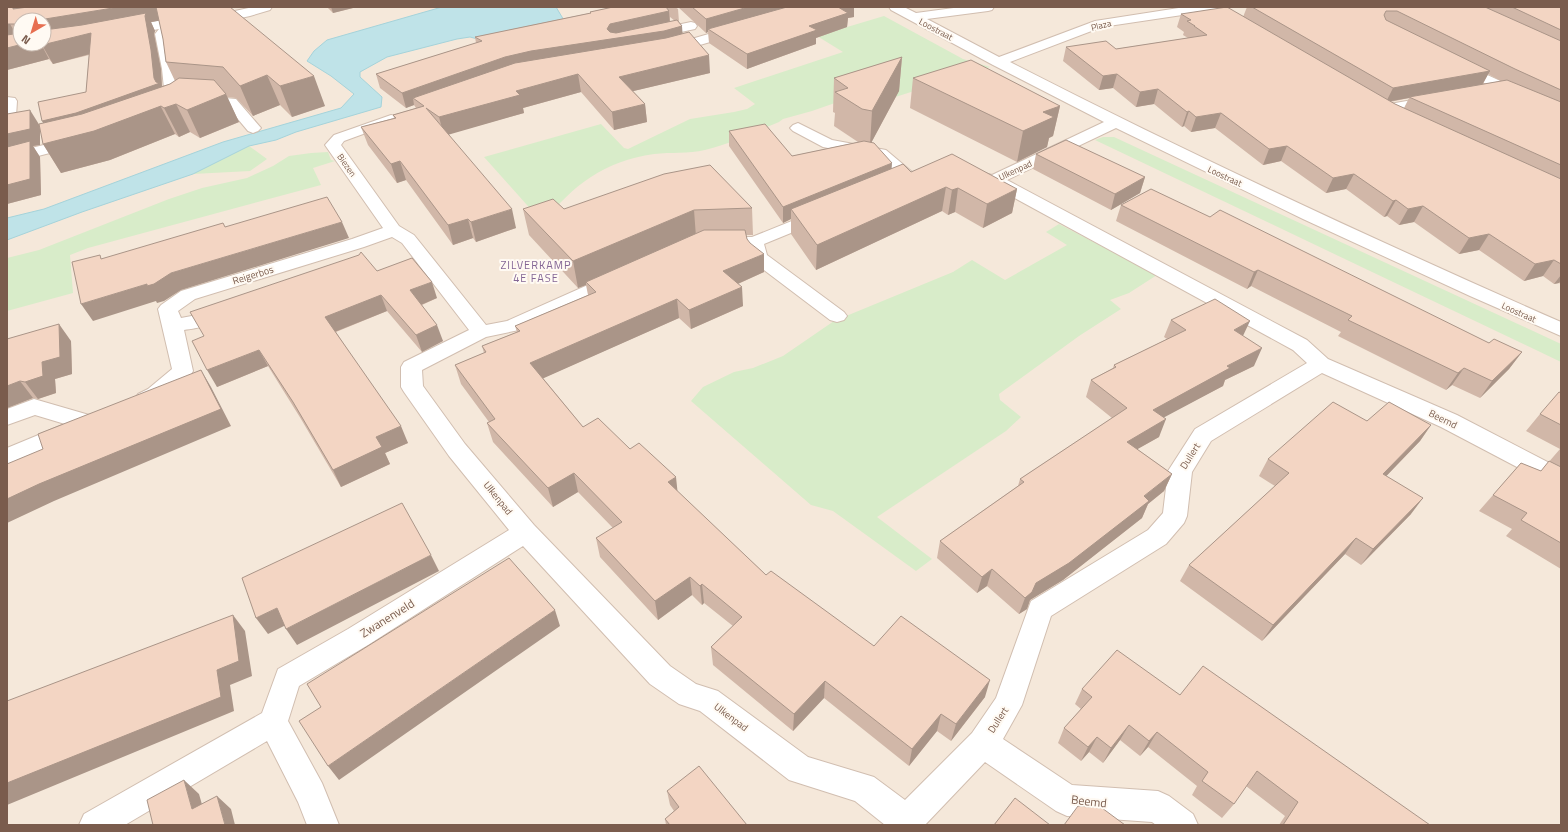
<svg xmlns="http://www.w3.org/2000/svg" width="1568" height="832" font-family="'Titillium Web',sans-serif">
<rect width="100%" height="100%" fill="#fdf6ec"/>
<path fill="#f5e8da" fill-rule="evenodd" d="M7 7H1561V825H7ZM20 20H44V44H20Z"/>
<path fill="#d8ecc9" d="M884 16 963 59 990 67 889 99 872 90 812 111 783 119 779 122C756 131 730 144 705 150 688 154 671 152 654 154 604 161 573 185 543 223L484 157 601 124 624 148 628 149 690 119 734 112 747 109 755 104 734 88 843 52 817 36Z
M1103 137H1114L1561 344V362L1095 140Z
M249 146 267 159 250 171 193 174Z
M328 152 331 160 335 161 313 168 321 185 88 248 70 255 73 293 7 311V258L39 250 169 199 202 188 247 178 273 166 289 156 311 153Z
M1059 224 1157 275 1129 293 1110 300 1121 309 1079 336 999 394 1000 400 1021 417 1006 431 877 517 932 559 916 571 833 511 811 505 691 401 703 387 734 372 753 368 783 356 834 321 953 272 972 260 1005 280 1067 245 1046 232Z"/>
<path fill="#bfe3e8" stroke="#a5d3da" d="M442 7H556L565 22 485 41 470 37 457 39 387 57 360 72V77L382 97 381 107 296 132 276 140 249 146 193 174 82 212 7 240V218L44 209 223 142 341 108 354 94 331 76 307 61 314 51 327 40Z"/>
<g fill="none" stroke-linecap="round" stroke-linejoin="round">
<g stroke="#d1beb0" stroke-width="2">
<path id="minor" d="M166 7H178V22H185L253 7H272L270 10 250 16 185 30 175 29 168 35 176 69 179 94 236 99 261 128 258 131 253 133 248 131 227 106 167 101 165 98 162 69 155 34 159 29 123 36 118 35 117 32 118 29 123 28 157 21H165Z
M889 7H904L916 13 961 7H994L992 10 988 11 927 19 999 57 1095 21 1185 7H1221L1246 21 1248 24 1246 27H1238L1209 11 1102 27 1010 62C1191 155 1375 240 1561 322V336L1470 296 1303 219 1116 128 1007 180 1307 340 1328 359 1457 415 1561 469V489L1553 486 1441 427 1322 373 1211 441 1192 472 1187 516 1184 523 1166 544 1051 616 1022 705 1003 739 1072 785 1158 791 1169 796 1193 814 1198 825H1156L1152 822 1067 816 1056 811 985 762 925 825H885L855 801 789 780 700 711 679 704 650 684 523 546 368 645 299 686 288 721 322 783 339 825H307L298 802 267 741 125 825H79L84 814 262 713 278 669 348 629 509 530 449 456 404 392 401 387V367L404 362 469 330 402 243 392 237 364 247 195 299 178 311 181 318 197 315 223 307 230 309 233 313C226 324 197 328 184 330L193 371 190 376C176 388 159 410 138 404L135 399 138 394 148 389 172 369 158 309 161 305 181 291 352 239 383 228 325 145 334 135 391 115 396 116 398 119 396 122 344 141 341 145 399 226 414 235 486 325 507 321 608 276 615 274 622 276 624 280 622 284 519 330 486 337 422 370 423 386 465 444 534 525 670 666 696 684 718 691 808 757 874 777 905 800 972 733 996 698 1031 601 1148 530 1163 513 1168 471 1195 429 1307 363 1293 350 989 184 962 177 960 174 962 171 968 169 992 175 1104 122 993 65 891 10Z
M691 22 695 23 697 26 695 29 653 38 648 37 647 34 648 31Z
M736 26 741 27 742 30 741 33 669 54 664 53 662 50 664 47Z
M1459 62 1561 109V119L1454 69 1452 66 1454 63Z
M1435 96 1440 97 1442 100 1440 103 1384 113 1379 112 1377 109 1379 106 1384 105Z
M7 97 15 98 17 101 15 132 12 135 7 137Z
M798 123 832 140 886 150 918 177 916 180 910 182 904 180 875 157 823 147 793 131 790 128 793 125Z
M76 137 81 139 84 142 81 145 7 164V154Z
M819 210 825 211 828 215 825 219 764 244 767 255 844 312 847 316 844 320 837 322 830 320 752 261 749 257 747 247H719L713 246 710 242 713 238 719 237H752Z
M34 399 96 417 99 423 96 429 88 431 78 428 80 431 77 437 7 465V448L65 424 35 415 7 425V409Z"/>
</g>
<use href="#minor" fill="#fff" fill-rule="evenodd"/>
</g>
<path fill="#d1b7a8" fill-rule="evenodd" d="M7 7 22 8 230 7 325 106 292 117 280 105 253 116 236 98 227 97 239 122 200 138 190 132 179 137 175 134 110 160 61 173 43 144 40 129V145L33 146 40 157 41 195 7 204 39 124 43 123 86 92 89 55 53 64 49 59 7 70ZM20 20H44V44H20ZM159 20 163 39 166 62 175 81 170 84 162 86 161 69 154 34 155 31 151 22Z
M327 7H357L333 13Z
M613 7H675L678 9 679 22 682 26V34L710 73 633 91 645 104 647 122 614 130 581 92 523 108 524 113 448 134 516 228 476 242 473 238 453 245 406 180 397 183 368 145 361 127 394 118 393 115 416 108 414 105 406 108 380 88 376 74 476 43 475 37 590 13V12ZM670 17 675 21 670 22Z
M678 7H854V17L848 18 847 27 816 38V44L747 69 709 43 708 32 706 33Z
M1247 7H1561V284L1559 283 1554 284 1543 276 1524 281 1479 250 1459 254 1414 222 1399 225 1387 216 1384 217 1346 189 1326 193 1281 161 1263 165 1215 128 1191 132 1184 126 1182 127 1154 104 1136 107 1113 88 1099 90 1063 61 1066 47 1116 49 1188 38 1183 35 1184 32 1177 27 1181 14 1243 17ZM1488 74 1501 81 1483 84ZM1409 98 1404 108 1390 102Z
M902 57 899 91 871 143 892 169 1017 189 1012 213 983 228 955 212 948 215 942 211 816 270 791 234V219L783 223 729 146V131L792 156 858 142 834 126 835 113 833 112 834 78Z
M913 78 1060 106 1053 136 1049 138 1047 147 1017 162 910 108Z
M1036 154 1145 177 1140 193 1111 210 1033 169Z
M1121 205 1210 217 1489 343 1522 352 1509 369 1480 398 1452 385 1446 390 1338 336 1341 332 1251 286 1247 289 1116 221Z
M752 208 753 235H746L747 239 764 272 738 284 743 306 691 329 679 318 543 378 583 427 678 492 766 575 874 646 985 697 951 741 937 731 909 766 824 698 793 731 713 665 711 647 733 626 704 603 702 605 692 595 658 620 600 557 596 538 613 528 578 492 553 507 493 442 487 423 489 422 461 384 455 365 484 353 482 346 517 332 515 326 588 295 586 285 578 288 529 235 523 209H564Z
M377 271 437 298 422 305 443 341 422 352 387 311 336 332 408 443 385 453 390 464 341 487 301 419 268 366 217 387 204 336Z
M1171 320 1243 336 1254 366 1225 380 1223 386 1163 417 1159 437 1137 449 1172 474 1164 491 1148 504 1142 518 1063 580 1030 600 1027 609 1019 614 987 586 977 593 937 558 940 541 1018 486 1020 479 1112 418 1086 397 1091 380 1113 368 1114 365 1167 339 1164 337Z
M7 339 71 341 72 374 55 379 56 393 38 399 33 398 7 408Z
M1561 393V569L1506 536 1512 529 1479 511 1521 463 1541 471 1560 449 1526 431 1540 414Z
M1367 421 1431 425 1420 441 1386 476 1411 514 1361 565 1345 554 1262 641 1180 581 1189 565 1275 486 1259 476 1268 459Z
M1082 689 1180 695 1430 825H1279L1285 816 1246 786 1234 804 1222 818 1192 795 1197 786 1148 747 1140 756 1120 740 1103 763 1089 752 1081 761 1058 743 1064 728 1081 709 1075 704Z
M667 791 747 825H666L665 819 674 811 670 805Z"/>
<path fill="#aa9588" d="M7 7H22L23 20Z
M119 7H163L164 20 151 22 155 31 154 34 161 69 162 88 161 107 175 134 110 160 61 173 43 144 54 141 42 121 154 78 146 22 44 39V20H39Z
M331 7H357L333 13Z
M748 7H796L708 29V32L706 33V19Z
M838 7H854V17L848 18 847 27 816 38V44L747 69V54L809 26Z
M669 11 670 25 682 26 683 40 413 98 414 105 406 108 402 93 505 57 607 29 610 24Z
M7 24H10L20 41 7 45Z
M91 33 101 51 53 64 42 45Z
M23 44H41L49 59 7 70V48Z
M709 55 710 73 621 94 619 77Z
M902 57 899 91 870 145 872 111Z
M1490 71 1482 85 1409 97V98L1386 102 1393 88Z
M578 74 581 92 523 108 524 113 444 136 439 117 516 91Z
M1117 74 1113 88 1099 90 1103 76Z
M267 75 280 105 253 116 240 86Z
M314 76 325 106 292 117 280 86Z
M1158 89 1154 104 1136 107 1140 92Z
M226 94 239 122 200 138 187 110Z
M176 104 190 132 179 137 164 108Z
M645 104 647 122 614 130 612 112Z
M1060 106 1053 136 1049 138 1047 147 1017 162 1023 131 1043 112Z
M30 110 40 126V145L33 146 40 157 41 195 7 204V134Z
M1189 111 1184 126 1182 127 1187 112Z
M1221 113 1215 128 1191 132 1196 117Z
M1287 146 1281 161 1263 165 1269 149Z
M400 161 406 180 397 183 391 164Z
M892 163 891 178 791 209V219L783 223V207Z
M1354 174 1346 189 1326 193 1333 178Z
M1145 177 1140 193 1111 210 1115 194Z
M946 187 942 211 816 270 817 245Z
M958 188 955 212 948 215 952 190Z
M1017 189 1012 213 983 228 987 204Z
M1396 200 1387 216 1384 217 1393 201Z
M1423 206 1414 222 1399 225 1408 209Z
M512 209 516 228 476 242 471 222Z
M694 210 696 237 586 282V285L578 288 573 261Z
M468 219 473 238 453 245 448 225Z
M342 222 349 238 181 290 164 301 157 303 156 301 93 321 81 304 147 284 171 273Z
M1489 234 1479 250 1459 254 1469 238Z
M764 254V272L724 290 723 271Z
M1554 260 1543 276 1524 281 1535 264Z
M1258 270 1251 286 1247 289 1254 272Z
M1561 275V280L1559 283 1554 284Z
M432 282 437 298 416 307 410 290Z
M742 287 743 306 691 329 689 310Z
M381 295 387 311 332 333 325 317Z
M677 299 679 318 535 382 530 363Z
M1250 321 1242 338 1234 330Z
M59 324 71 341 72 374 55 379 56 393 38 399 25 382Z
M437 325 443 341 422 352 416 335Z
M1262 348 1254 366 1225 380 1223 386 1146 427 1153 410 1227 366Z
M259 350 268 366 217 387 207 370Z
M1522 352 1509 369 1480 398 1492 381Z
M1464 368 1452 385 1446 390 1458 373Z
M201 370 211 387 231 426 54 501 7 523V499Z
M20 381 33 398 7 408V386Z
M1166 419 1159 437 1120 459 1127 442Z
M1431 425 1420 441 1372 491 1383 474Z
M401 426 408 443 385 453 390 464 341 487 333 470 376 437Z
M574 473 578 492 553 507 548 488Z
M1172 474 1164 491 1148 504 1142 518 1063 580 1030 600 1027 609 1019 614 1025 598 1036 583Z
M676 477 678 496 668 482Z
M1423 498 1411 514 1361 565 1373 549Z
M1356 538 1345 554 1262 641 1273 625Z
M431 555 439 571 297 645 286 629Z
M992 569 987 586 977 593 982 577Z
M690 577 692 595 658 620 655 601Z
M702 584 704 603 702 605 700 586Z
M277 608 288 624 268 634 256 618Z
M555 610 560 626 339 780 328 766Z
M233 615 245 631 252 676 230 685 234 711 7 805V783L217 670Z
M990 680 985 697 951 741 956 724Z
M825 681 824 698 793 731 794 714Z
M941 714 937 731 909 766 912 749Z
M1129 725 1120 740 1103 763 1111 748Z
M1157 732 1148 747 1140 756 1149 741Z
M1097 737 1089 752 1081 761 1088 747Z
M184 780 199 794 207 822 192 809Z
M217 796 231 809 235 825H225Z"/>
<path fill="#f3d5c3" stroke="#aa9588" d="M7 7H13V9L28 7H119L39 20H20V24H7Z
M156 7H230L314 76 280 86 267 75 240 86 223 67 166 62 163 39Z
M613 7H666L669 11 610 24 607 29 610 32 616 33 677 20 682 26 664 31 531 51 505 57 402 93 376 74 482 41 475 37 591 13 590 12Z
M692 7H748L706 19Z
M787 7H839H838L848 13 809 26 817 30 747 54 708 29Z
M1227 7 1395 104 1561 179V264L1554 260 1535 264 1489 234 1469 238 1423 206 1408 209 1396 200 1393 201 1354 174 1333 178 1287 146 1269 149 1221 113 1196 117 1189 111 1187 112 1158 89 1140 92 1117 74 1103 76 1066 47 1106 41 1116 49 1207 35 1194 26H1195L1187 21 1191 20 1181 14Z
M1252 7H1485L1561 41V90L1515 69 1397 11H1386L1384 15 1386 20 1490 71 1393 88Z
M1512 7H1561V30Z
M146 13 145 16 151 50 154 78 156 82 160 83 76 113 42 121 38 102 86 92 91 33 42 45V44H44V30L82 25Z
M689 32 709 55 619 77 645 104 612 112 578 74 516 91 520 95 439 117 426 108 512 209 471 222 468 219 448 225 400 161 391 164 361 127 396 118 393 115 424 106 413 98 515 63 666 38Z
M20 33V44H23L7 48V35Z
M902 57 872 111 862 109 835 92 848 88 834 78Z
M971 60 1060 106 1043 112 1054 117 1023 131 913 78Z
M179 78 214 80 226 94 187 110 176 104 164 108 161 106 94 131 43 144 39 124 82 114 170 84Z
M1507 80 1561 102V165L1409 97Z
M30 110V129L7 134V114Z
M765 124 792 156 864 141 874 143 892 163 783 207 729 131Z
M1066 140 1145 177 1115 194 1036 154Z
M30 141V179L7 185V147Z
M952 154 1017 189 987 204 958 188 952 190 946 187 817 245 791 209 903 164 911 172Z
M710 165 752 208 694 210 573 261 523 209 553 199 564 209 664 174Z
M1151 189 1210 217 1220 210 1489 343 1494 339 1522 352 1492 381 1464 368 1458 373 1348 320 1352 316 1258 270 1254 272 1121 205Z
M327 197 342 222 171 273 154 284 147 286V284L81 304 72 262 100 255 101 259 223 223 225 227Z
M704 230H745L747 239 750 243 764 254 723 271 742 287 689 310 677 299 530 363 583 427 598 418 630 449 639 443 676 477 668 482 766 575 771 571 874 646 901 616 990 680 956 724 941 714 912 749 825 681 794 714 711 647 742 617 702 584 700 586 690 577 655 601 596 538 622 522 574 473 548 488 487 423 495 419 455 365 486 352 482 346 520 331 515 326 596 292 586 282Z
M361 252 377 271 412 258 432 282 410 290 437 325 416 335 381 295 325 317 401 426 376 437 382 447 333 470 293 402 259 350 207 370 192 341 204 336 190 312 359 255Z
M1215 299 1250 321 1234 330 1262 348 1227 366 1230 368 1153 410 1166 419 1127 442 1172 474 1144 496 1149 501 1069 563 1036 583 1032 592 1025 598 992 569 982 577 940 541 1024 482 1020 479 1127 408 1091 380 1116 367 1114 365 1186 330 1171 320Z
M59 324 60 357 42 362 43 376 25 382 20 381 7 386V339Z
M201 370 221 409 39 484 7 499V464L43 449 38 434Z
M1559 392 1561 393V425L1540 414Z
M1333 402 1367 421 1389 402 1431 425 1383 474 1423 498 1373 549 1356 538 1273 625 1189 565 1289 473 1268 459Z
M1549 461 1561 467V543L1521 520 1527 513 1493 495 1521 463 1541 471Z
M402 503 431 555 286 629 277 608 256 618 242 578Z
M509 558 555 610 328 766 299 721 321 707 307 684Z
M233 615 239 661 217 670 221 697 7 783V701Z
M1117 650 1180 695 1203 666 1430 825H1283L1298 802 1257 771 1234 804 1202 781 1208 772 1157 732 1149 741 1129 725 1111 748 1097 737 1088 747 1064 728 1092 697 1082 689Z
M699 766 747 825H670L665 819 679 807 667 791Z
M184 780 192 809 217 796 225 825H153L147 800Z
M1015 798 1050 825H994Z
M1078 806 1102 808 1125 825H1064Z"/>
<g text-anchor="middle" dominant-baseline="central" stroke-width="4" stroke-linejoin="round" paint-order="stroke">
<g font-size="9" fill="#7a5c4d" stroke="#fffaf3">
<text transform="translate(1101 25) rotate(-14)">Plaza</text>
<text transform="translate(936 29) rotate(28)">Loostraat</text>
<text transform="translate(347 165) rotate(55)">Biezen</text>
<text transform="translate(1015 170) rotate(-25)">Ulkenpad</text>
<text transform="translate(1225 176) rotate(25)">Loostraat</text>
<text transform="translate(1519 312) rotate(24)">Loostraat</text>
</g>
<g font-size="10" fill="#7a5c4d" stroke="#fffaf3">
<text transform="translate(253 275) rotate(-17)">Reigerbos</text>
<text transform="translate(1443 419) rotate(26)">Beemd</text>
<text transform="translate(1190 456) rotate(-58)">Dullert</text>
<text transform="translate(498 498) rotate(51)">Ulkenpad</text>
<text transform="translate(731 717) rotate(37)">Ulkenpad</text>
<text transform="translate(998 720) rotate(-57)">Dullert</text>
</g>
<g font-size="11" letter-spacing="1" fill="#846695" stroke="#fffaf3">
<text x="536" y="265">ZILVERKAMP<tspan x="536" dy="13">4E FASE</tspan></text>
</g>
<g font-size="12" fill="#7a5c4d" stroke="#fffaf3">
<text transform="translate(387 618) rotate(-32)">Zwanenveld</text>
<text transform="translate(1089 801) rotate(6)">Beemd</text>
</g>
</g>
<rect width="1568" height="832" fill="none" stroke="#7a5c4d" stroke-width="16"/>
<g transform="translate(32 32) rotate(218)"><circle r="19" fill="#fffaf3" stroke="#cabbb1"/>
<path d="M0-3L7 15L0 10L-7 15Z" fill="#e76f51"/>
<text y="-6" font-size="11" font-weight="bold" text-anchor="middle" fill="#7a5c4d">N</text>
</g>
</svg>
